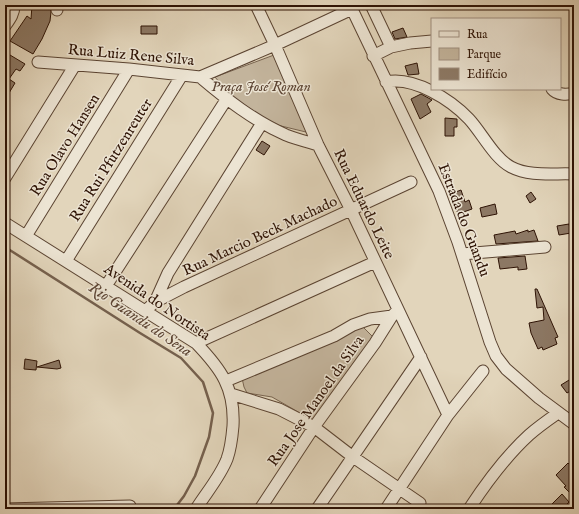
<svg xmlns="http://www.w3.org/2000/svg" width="579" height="514" font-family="'IM FELL English',serif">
<rect width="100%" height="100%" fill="#e2d5bb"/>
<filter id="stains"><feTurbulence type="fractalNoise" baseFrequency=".005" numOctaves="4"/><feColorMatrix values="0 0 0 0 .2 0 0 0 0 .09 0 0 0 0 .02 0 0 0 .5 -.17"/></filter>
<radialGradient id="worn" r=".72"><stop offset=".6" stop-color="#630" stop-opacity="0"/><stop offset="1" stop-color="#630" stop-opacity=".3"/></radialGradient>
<path fill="#c3b49c" stroke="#786450" d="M274 55 310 133 273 124 230 95 215 77Z
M362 326 374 338 314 421 272 397 247 393 244 387 242 378Z"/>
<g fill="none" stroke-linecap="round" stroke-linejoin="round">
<path stroke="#75604d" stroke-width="2.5" d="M5 247 140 333 181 358 203 382 213 413 209 437 195 476 184 496 174 509"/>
</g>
<path fill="#8c7864" stroke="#2e1305" d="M32 5H50L51 12 50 21 42 39 33 54 10 41 27 16 31 19Z
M141 26H157V34H141Z
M403 28 407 37 395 39 392 32Z
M5 52 25 64 20 71 16 69 9 79 15 83 9 93 5 90Z
M417 63 419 74 408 75 405 66Z
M421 94 432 100 427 104 431 112 420 119 411 99Z
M445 118 457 119V127H454V136H445Z
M262 141 270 146 264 155 256 150Z
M461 190 465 202 469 200 472 209 458 214 455 205 457 204 453 193Z
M531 192 536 199 530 203 526 196Z
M495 204 497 214 482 217 480 208Z
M569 224 571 233 559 235 557 226Z
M528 230V232L534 230 538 241 496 244 494 235 515 231 516 234Z
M525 256 527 269 518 270V267L500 269 498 258Z
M535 289H537L558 337 555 338 557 344 543 350 542 347 538 349 531 333 529 323 544 320 543 307 537 308Z
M25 359 37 361 36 370 24 369Z
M59 360 61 368 57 369 37 367Z
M574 377V389L567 393 561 385Z
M568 463 574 469V491L571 494 564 487 566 486 556 475Z
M562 494 569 502 562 509H547Z"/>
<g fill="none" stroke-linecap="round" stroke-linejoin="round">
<g stroke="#5b4432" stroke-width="13">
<path id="minor" d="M57 5V10
M256 5 275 45 318 145 351 210 448 415
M350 5 439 191 458 242 490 342 496 356 506 369 539 398 574 424
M371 5 391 47
M5 26C10 19 14 14 14 5
M373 56 391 47 410 43 432 41
M38 62 129 69 200 77 275 45 352 9
M200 77C226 99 254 121 286 135 296 139 308 142 318 145
M386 82C414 76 451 100 469 119 482 133 494 158 511 167 530 177 554 173 574 174
M552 89C557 95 567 95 574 93
M5 178 75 65
M5 223 196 343C221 369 235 388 233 426 232 438 231 448 227 459 220 477 206 493 196 509
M26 236 129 69
M462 254 545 247
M66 261 182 75
M106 286 226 100
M155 302 168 273 262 123
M145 311 155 302 184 287 411 182
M196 343 375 262
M226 381 334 336 353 325 370 319 392 316
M231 394 279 409 314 427 353 457 420 503
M5 509 130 506
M260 509 314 427 375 343 392 316 398 310
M317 509 421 357
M386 509 448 415 483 371
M469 509C486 483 505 457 529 435 538 427 548 420 558 413"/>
</g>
<use href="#minor" stroke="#ece4d3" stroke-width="11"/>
</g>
<g text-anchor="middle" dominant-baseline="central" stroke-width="3" stroke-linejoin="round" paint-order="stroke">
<g font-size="15" fill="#2e1305" stroke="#ece4d3">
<text transform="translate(131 55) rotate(5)">Rua Luiz Rene Silva</text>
<text transform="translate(65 145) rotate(-58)">Rua Olavo Hansen</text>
<text transform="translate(111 160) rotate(-58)">Rua Rui Pfutzenreuter</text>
<text transform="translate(364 204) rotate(64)">Rua Eduardo Leite</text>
<text transform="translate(464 220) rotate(69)">Estrada do Guandu</text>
<text transform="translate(260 236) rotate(-25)">Rua Marcio Beck Machado</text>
<text transform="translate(157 302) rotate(34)">Avenida do Nortista</text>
<text transform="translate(316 401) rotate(-55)">Rua Jose Manoel da Silva</text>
</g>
<g font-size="15" font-style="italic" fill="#5b4332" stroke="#ece4d3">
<text x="261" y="86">Praça José Roman</text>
</g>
<g font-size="16" font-style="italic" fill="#5e4635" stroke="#ece4d3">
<text transform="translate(140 320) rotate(34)">Rio Guandu do Sena</text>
</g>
</g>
<rect width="579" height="514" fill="none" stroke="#e2d5bb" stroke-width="20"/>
<rect x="6" y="6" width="567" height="502" fill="none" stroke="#2e1305" stroke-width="2"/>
<rect x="10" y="10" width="559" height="494" fill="none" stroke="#2e1305"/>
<rect x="431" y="18" width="130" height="72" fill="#ece4d3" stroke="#a09081"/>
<rect x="439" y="31" width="20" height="6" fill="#ece4d3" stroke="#a09081"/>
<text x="467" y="38" font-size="12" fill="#2e1305">Rua</text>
<rect x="439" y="48" width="20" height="12" fill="#c3b49c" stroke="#a09081"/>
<text x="467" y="58" font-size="12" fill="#2e1305">Parque</text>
<rect x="439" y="68" width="20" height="12" fill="#8c7864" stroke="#a09081"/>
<text x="467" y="78" font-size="12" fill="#2e1305">Edifício</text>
<rect width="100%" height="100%" filter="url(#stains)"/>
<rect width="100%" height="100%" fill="url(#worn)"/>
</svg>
